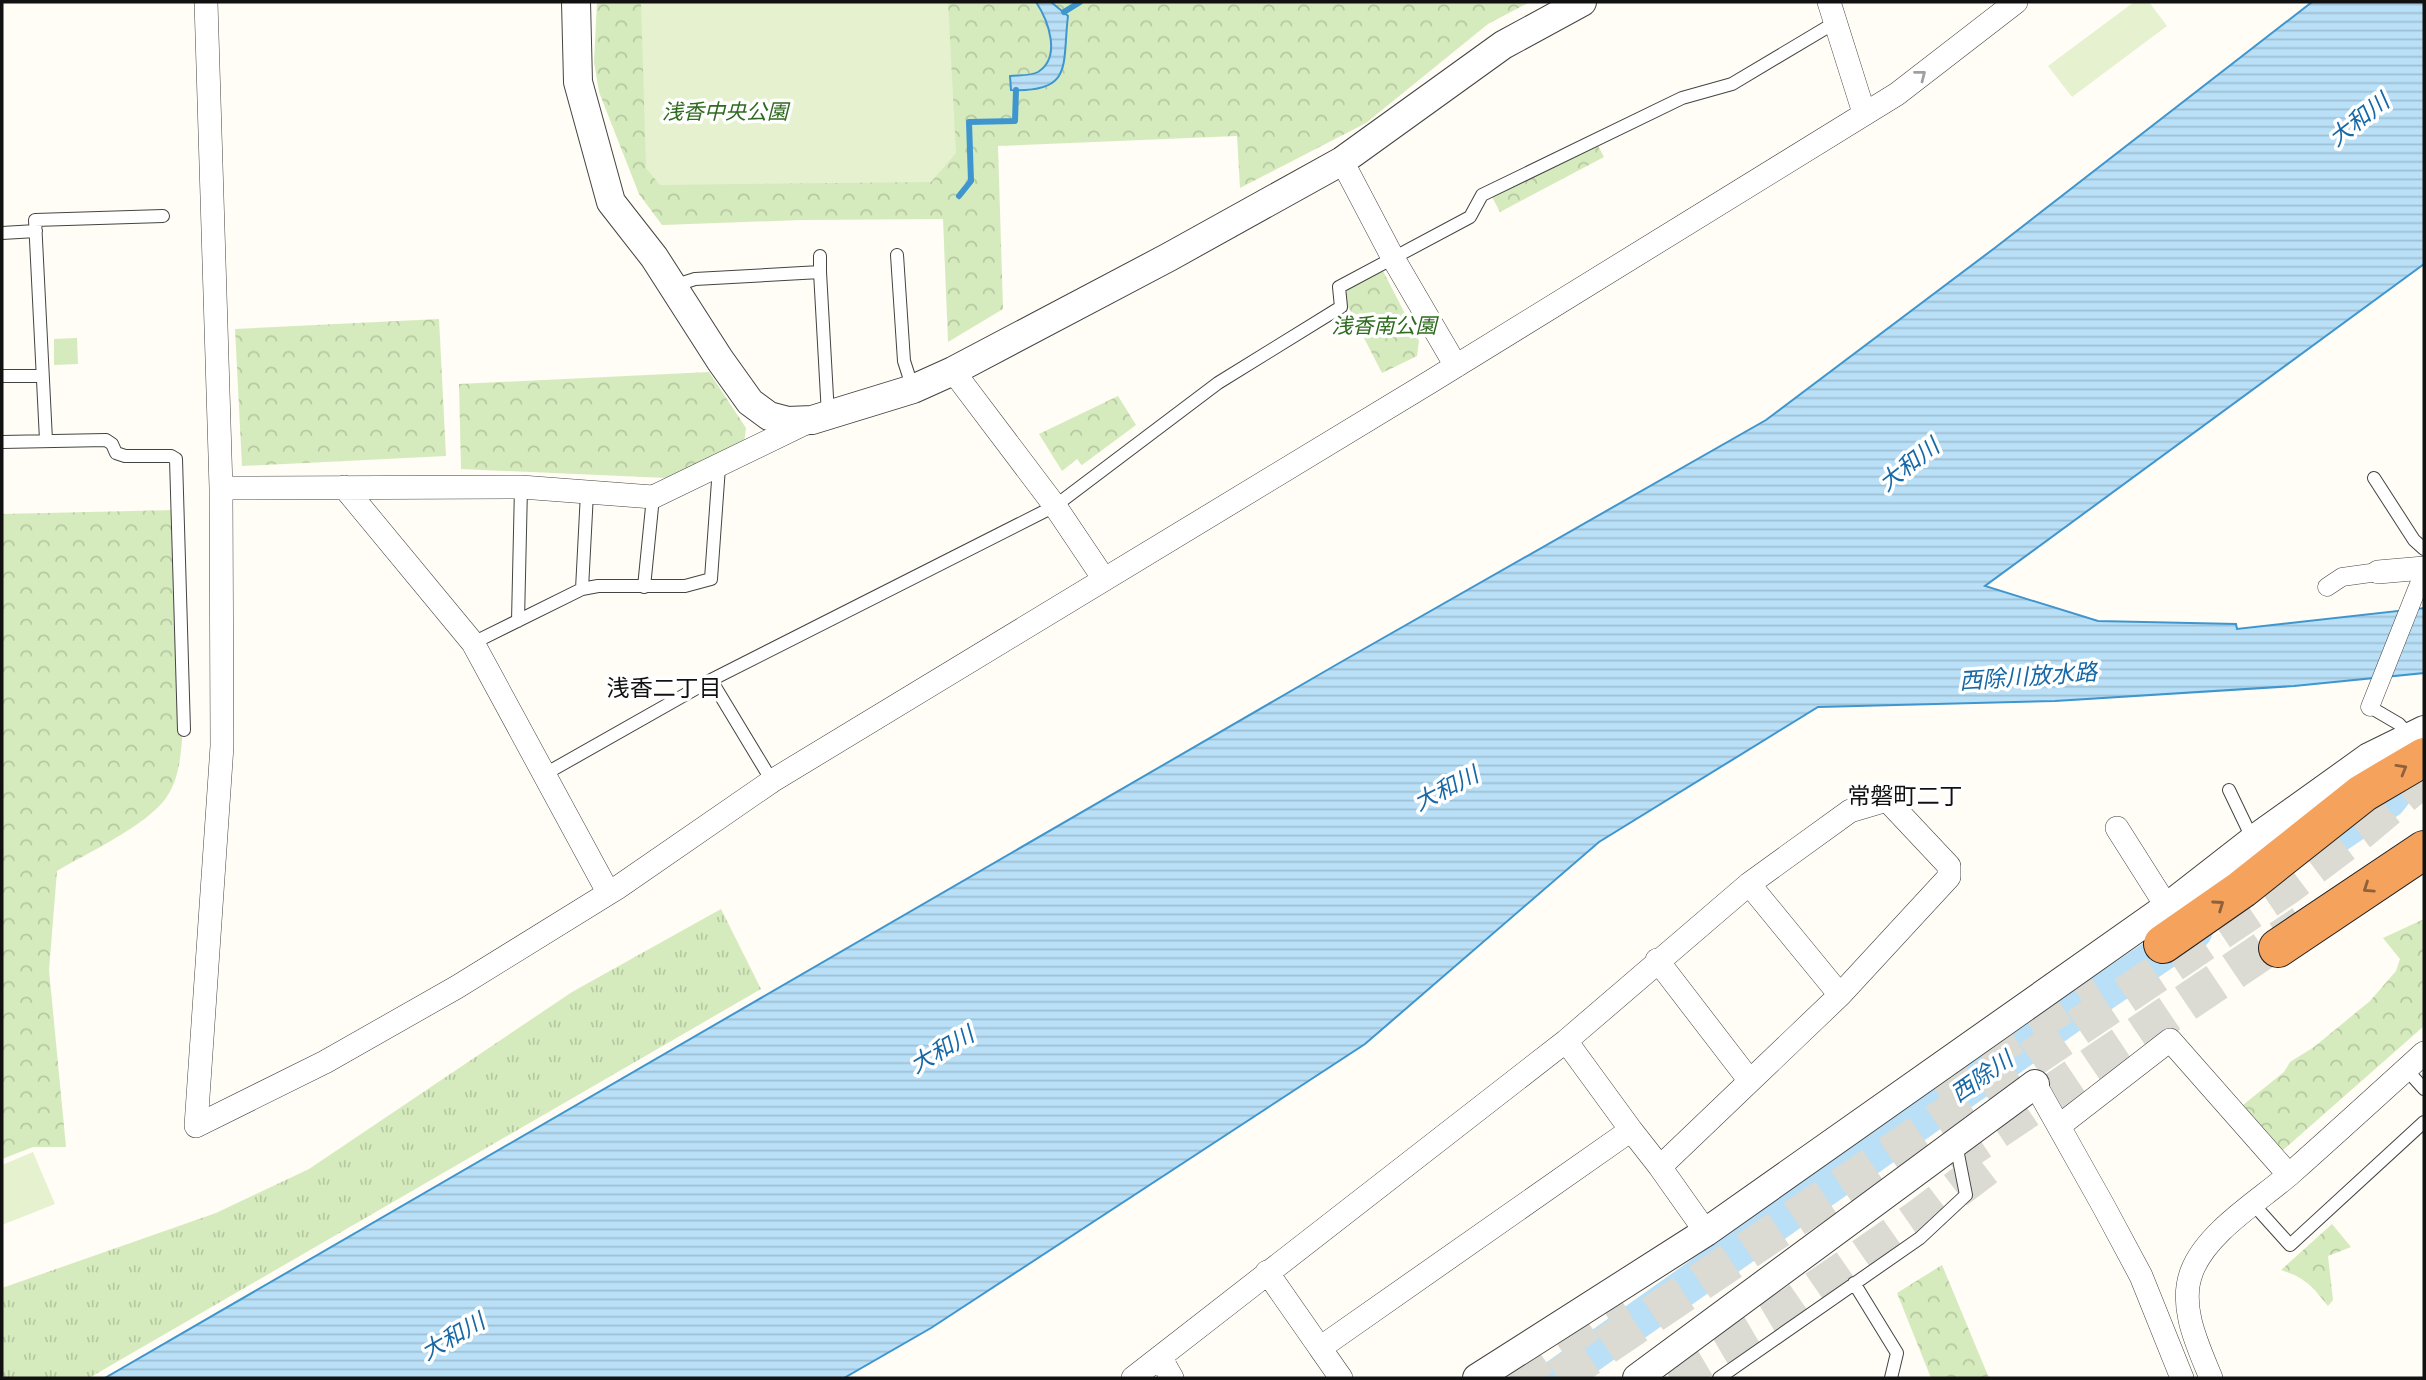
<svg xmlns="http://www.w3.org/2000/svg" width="2426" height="1380" font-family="'Times New Roman','Noto Sans JP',serif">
<defs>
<pattern id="grass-tufts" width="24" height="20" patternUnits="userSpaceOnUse" patternTransform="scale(1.75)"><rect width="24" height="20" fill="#d5ebbd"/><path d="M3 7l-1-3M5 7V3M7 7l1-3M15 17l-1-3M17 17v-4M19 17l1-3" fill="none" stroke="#b6c8a1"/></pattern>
<pattern id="park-crowns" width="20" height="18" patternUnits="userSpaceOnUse" patternTransform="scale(1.75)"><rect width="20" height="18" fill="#d5ebbd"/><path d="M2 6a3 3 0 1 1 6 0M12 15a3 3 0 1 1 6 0" fill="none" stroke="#b6c8a1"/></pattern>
<pattern id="water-rules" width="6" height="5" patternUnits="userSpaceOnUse" patternTransform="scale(1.75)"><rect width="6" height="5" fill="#b9e0f7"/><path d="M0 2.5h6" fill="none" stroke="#9ebfd3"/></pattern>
</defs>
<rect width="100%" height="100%" fill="#fffdf5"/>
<path fill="url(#grass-tufts)" d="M721 909 761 989 89 1378H2V1288L216 1213 309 1169 572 992Z"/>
<path fill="url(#park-crowns)" d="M597 2H1530L1488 24 1366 123 1240 188 1237 136 998 146 1003 309 948 342 943 219 801 220 662 225 639 194 599 92 594 62Z
M1596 142 1604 157 1500 212 1492 197Z
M1382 269 1419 341 1417 356 1382 373 1344 299 1348 288Z
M439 319 446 456 242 466 235 329Z
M709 372 746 428 744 443 667 478 461 469 459 384Z
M1118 396 1136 425 1082 465 1077 459 1062 471 1039 434Z
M175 510 182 741C180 761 178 781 166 798 146 826 87 853 57 871L49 970 66 1147H33L2 1159V514Z
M2424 919V1026L2282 1151 2243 1105 2284 1072 2290 1062 2314 1047 2370 1001 2396 971 2400 959 2383 938Z
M2332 1224 2351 1247 2328 1256 2333 1300 2328 1306C2312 1286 2306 1278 2281 1270Z
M1942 1265 1989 1378H1931L1897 1293Z"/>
<path fill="#d5ebbd" d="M77 338 78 364 54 365V339Z"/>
<path fill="#e6f2cf" d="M641 2H948L956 153 931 182 660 185 646 168Z
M2134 2H2149L2167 26 2072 97 2048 66Z
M33 1152 55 1204 2 1225V1165Z"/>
<path fill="url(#water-rules)" stroke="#3f96cf" stroke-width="2" d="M1036 2H1051L1068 16C1062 64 1074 93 1011 90L1010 76C1018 75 1031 76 1038 72 1062 57 1048 20 1036 2Z
M2312 2H2424V264L1985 586 2098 621 2236 624 2237 629 2424 608V673L2294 686 2055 701 1818 707 1599 842 1365 1044 931 1328 844 1378H105L1341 662 1766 420 1996 247Z"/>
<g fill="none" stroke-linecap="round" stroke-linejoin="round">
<path stroke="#3f96cf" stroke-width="6" d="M1064 12 1080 2
M959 196 971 181 969 122 1015 121 1016 90"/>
<path stroke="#b9e0f7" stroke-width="37" d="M2329 840 2388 800 2406 777
M1556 1378 2070 1015 2194 931"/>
<path stroke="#dbdad3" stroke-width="38" stroke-dasharray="38 19" stroke-linecap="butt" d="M1933 1086 2096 985
M1949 1162 2303 924
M1511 1378 1621 1300
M1558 1378 2287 886 2360 831 2424 777
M1670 1378 1791 1307 1919 1218 1999 1157"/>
<g stroke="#444" stroke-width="14">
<path id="service" d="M2 233 36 231
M897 255 904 361 913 389
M820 272V256
M673 286 695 279 820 272 828 415
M2 376H42
M46 440 35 220 163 216
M2 442 106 440 112 444 116 453 125 456H171L176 459 184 730
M2374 478 2414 540 2424 549
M644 587 653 497
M582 589 587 493
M518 621 521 487
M473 643 582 589 598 586H685L711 579 719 467
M711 680 772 781
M2370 707 2399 724 2410 736
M545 774 711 680 1055 506 1218 383 1341 307 1339 287 1470 217 1482 195 1682 98 1732 84 1836 22
M2229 790 2253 840
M2406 1069 2424 1089
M2254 1205 2290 1245 2424 1122
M1854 1283 1897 1353 1891 1378
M1719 1378 1920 1238 1966 1195 1956 1144"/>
</g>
<g stroke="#444" stroke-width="19">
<path id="pedestrian" d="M2327 587 2342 577 2378 572
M2370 707 2421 579"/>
</g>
<g stroke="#444" stroke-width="24">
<path id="minor" d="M206 2 221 488 222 746 196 1126 325 1062 457 987 617 888 772 781 1430 382 1897 94 2016 2
M1829 2 1864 113
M1342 161 1393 258 1456 366
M953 371 1055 506 1104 579
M344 487 473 643 608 892
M221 488 521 487 653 497 812 420
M2378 572 2424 568
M2117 828 2167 907
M1657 960 1750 1081 1660 1167 1706 1232
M1750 1081 1840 995
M2035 1084 2104 1207 2141 1276 2182 1378
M2059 1126 2170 1040 2289 1175
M1631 1130 1660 1167
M1267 1272 1320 1348
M1160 1357 1172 1378
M1133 1378 1566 1041 1749 884 1850 811 1887 800 1949 866V877L1840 995 1749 884
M1341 1378 1320 1348 1631 1130 1566 1041
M2211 1378C2198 1346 2178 1306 2192 1271 2207 1232 2259 1201 2290 1174 2335 1134 2380 1093 2424 1053"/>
</g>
<g stroke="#444" stroke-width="30">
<path id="tertiary" d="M576 2 578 82 611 202 654 257 720 360 750 402 769 416 788 421 812 420 913 389 953 371 1169 257 1342 161 1503 45 1582 2
M1477 1378 1706 1232 2167 907 2253 840 2369 757 2424 730
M1637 1378 2035 1084"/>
</g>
<g stroke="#222" stroke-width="40">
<path id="motorway" d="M2163 944 2242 889 2363 793 2424 757
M2278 948 2424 850"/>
</g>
<use href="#service" stroke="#fff" stroke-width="12"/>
<use href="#pedestrian" stroke="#fff" stroke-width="18"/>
<use href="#minor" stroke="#fff" stroke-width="23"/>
<use href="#tertiary" stroke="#fff" stroke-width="28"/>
<use href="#motorway" stroke="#f5a25d" stroke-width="38"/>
</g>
<defs><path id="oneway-chevron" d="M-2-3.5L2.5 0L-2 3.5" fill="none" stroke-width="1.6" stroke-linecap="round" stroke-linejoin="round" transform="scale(1.75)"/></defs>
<use stroke="#a0a0a0" href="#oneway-chevron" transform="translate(1921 75) rotate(-38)"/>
<g stroke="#8e613b">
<use href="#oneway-chevron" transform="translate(2402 769) rotate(-30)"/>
<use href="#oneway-chevron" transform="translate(2368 888) rotate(146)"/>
<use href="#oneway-chevron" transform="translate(2219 905) rotate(-35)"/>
</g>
<g text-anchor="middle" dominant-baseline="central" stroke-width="7" stroke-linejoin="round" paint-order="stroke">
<g font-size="21" font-style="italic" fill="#2f6b1f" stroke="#fff">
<text x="725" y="112">浅香中央公園</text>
<text x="1384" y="326">浅香南公園</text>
</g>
<g font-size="23" font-style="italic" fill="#1768a6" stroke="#fff">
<text transform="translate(2359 120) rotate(-38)">大和川</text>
<text transform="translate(1909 465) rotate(-38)">大和川</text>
<text transform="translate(2028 677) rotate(-4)">西除川放水路</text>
<text transform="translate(1446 789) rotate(-27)">大和川</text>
<text transform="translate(942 1050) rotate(-30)">大和川</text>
<text transform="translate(1982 1077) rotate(-35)">西除川</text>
<text transform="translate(453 1337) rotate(-30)">大和川</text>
</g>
<g font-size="23" fill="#111" stroke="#fff">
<text x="664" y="688">浅香二丁目</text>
<text x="1905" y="796">常磐町二丁</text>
</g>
</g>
<rect width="2426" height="1380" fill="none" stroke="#111111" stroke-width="7"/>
</svg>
